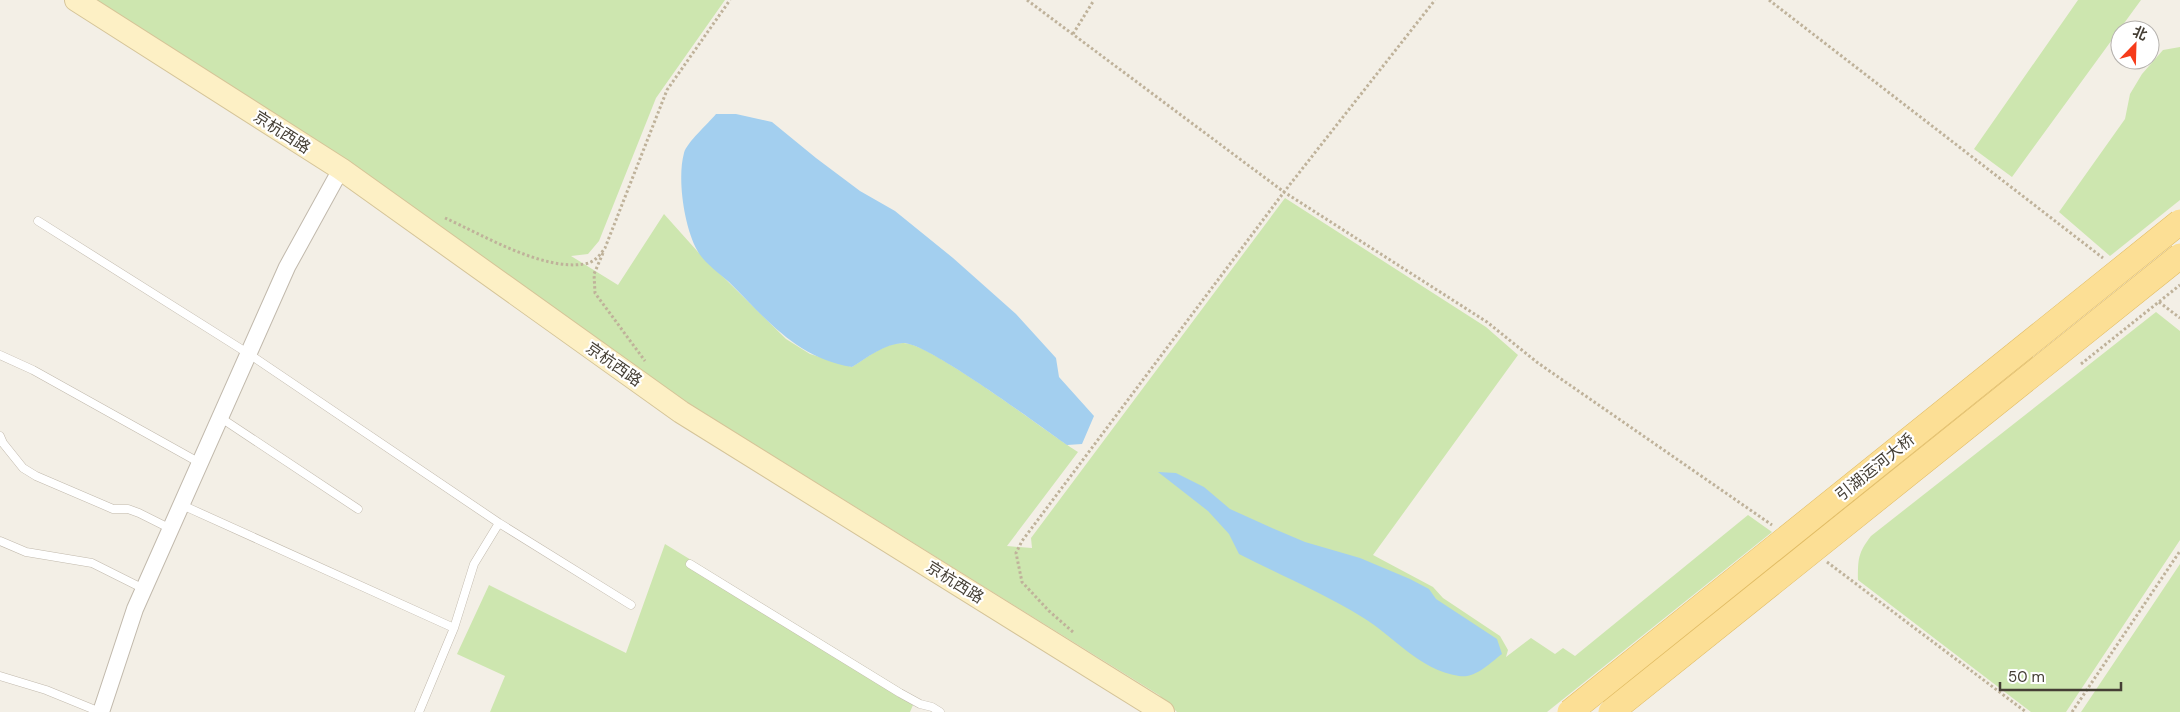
<svg xmlns="http://www.w3.org/2000/svg" width="2180" height="712" font-family="'DM Sans','Noto Sans SC',sans-serif">
<rect width="100%" height="100%" fill="#f3efe6"/>
<path fill="#cde6af" d="M89 0H725L656 98 599 241 588 254 571 256 618 285 664 214 698 252 786 339 810 354 852 367C868 357 884 343 903 343 930 342 1047 433 1078 452L1007 546 1032 548 1031 538 1285 198 1486 327 1518 355 1373 555 1433 587 1443 598 1500 636 1508 650 1506 657 1531 638 1555 654 1563 648 1575 656 1748 515 1772 532 1547 712H1177L1159 695 691 405 187 61Z
M2078 0H2141L2012 177 1974 149Z
M2180 47V200L2110 256 2059 212 2125 119 2130 94 2142 74 2163 50Z
M2156 312 2180 331V540L2066 712H2031L1858 580C1858 559 1858 553 1871 536Z
M665 544 916 698 910 712H490L505 676 457 654 489 585 626 653Z
M2180 564V712H2081Z"/>
<path fill="#a3cfef" d="M716 114H736L772 122 816 158 860 191 895 211 953 258 1016 314 1056 358 1059 377 1094 416 1082 444 1067 445C1041 427 927 342 903 343 884 344 868 357 852 367 797 358 767 320 729 282 719 273 703 262 697 250 684 226 677 178 684 153 687 142 708 124 716 114Z
M1158 472 1176 473 1204 487 1230 509 1272 528 1305 542 1360 558 1410 579 1429 589 1436 599 1497 639 1502 654C1490 663 1475 679 1459 676 1419 670 1394 636 1362 617 1323 593 1280 575 1239 554L1229 534 1208 511Z"/>
<g fill="none" stroke-linecap="round" stroke-linejoin="round">
<g stroke="#c1b9ac" stroke-width="9">
<path id="service" d="M38 221 249 354 499 523 631 605
M0 355 33 370 200 463
M221 418 358 509
M0 436 3 443 23 468 36 476 113 509H128L139 513 171 529
M182 505 454 628
M0 541 26 552 92 563 144 589
M690 564 900 693 920 704 932 707 940 712
M0 676 46 690 100 712
M419 712 454 628 474 564 499 523"/>
</g>
<g stroke="#c1b9ac" stroke-width="18">
<path id="minor" d="M101 712 135 609 287 267 341 169"/>
</g>
<g stroke="#d5c498" stroke-width="24">
<path id="secondary" d="M76 0 341 169 681 412 1163 712"/>
</g>
<path stroke="#bfb29a" stroke-width="3" stroke-dasharray="2.5 2.5" stroke-linecap="butt" d="M1027 0 1284 192 1487 322 1538 363 1772 525
M1769 0 2103 258
M1073 34 1094 0
M445 218C483 235 543 271 584 264 594 263 600 255 605 248L667 90 730 0
M603 253 594 274 595 293 645 361
M2159 302 2180 318
M2081 364 2180 285
M1827 562 2026 712
M1073 632 1049 611 1022 582 1016 553 1022 541 1284 192 1435 0
M2072 712 2180 551"/>
<use href="#service" stroke="#fff" stroke-width="8"/>
<use href="#minor" stroke="#fff" stroke-width="16"/>
<use href="#secondary" stroke="#fdf0c5" stroke-width="22"/>
<g stroke="#e1bc65" stroke-width="26" stroke-linecap="butt">
<path id="primary-bridge" d="M1570 712 2180 222
M1611 712 2180 256"/>
</g>
<use href="#primary-bridge" stroke="#fcdf95" stroke-width="25"/>
</g>
<g text-anchor="middle" dominant-baseline="central" stroke-width="4.5" stroke-linejoin="round" paint-order="stroke">
<g font-size="16" fill="#453f35" stroke="#fff">
<text transform="translate(282 132) rotate(33)">京杭西路</text>
<text transform="translate(614 364) rotate(35)">京杭西路</text>
<text transform="translate(1875 467) rotate(-39)">引湖运河大桥</text>
<text transform="translate(955 582) rotate(32)">京杭西路</text>
</g>
</g>
<g transform="translate(2135 45) rotate(23)"><circle r="24" fill="#ffffff" stroke="#b5b2ae"/>
<path d="M0-4L9 19L0 12L-9 19Z" fill="#f63b1a"/>
<text y="-8" font-size="14" font-weight="bold" text-anchor="middle" fill="#453f35">北</text>
</g>
<path d="M2000 682v8h121v-8" fill="none" stroke="#453f35" stroke-width="2.5"/>
<text x="2008" y="682" font-size="15" fill="#453f35" stroke="#ffffff" stroke-width="4" paint-order="stroke">50 m</text>
</svg>
